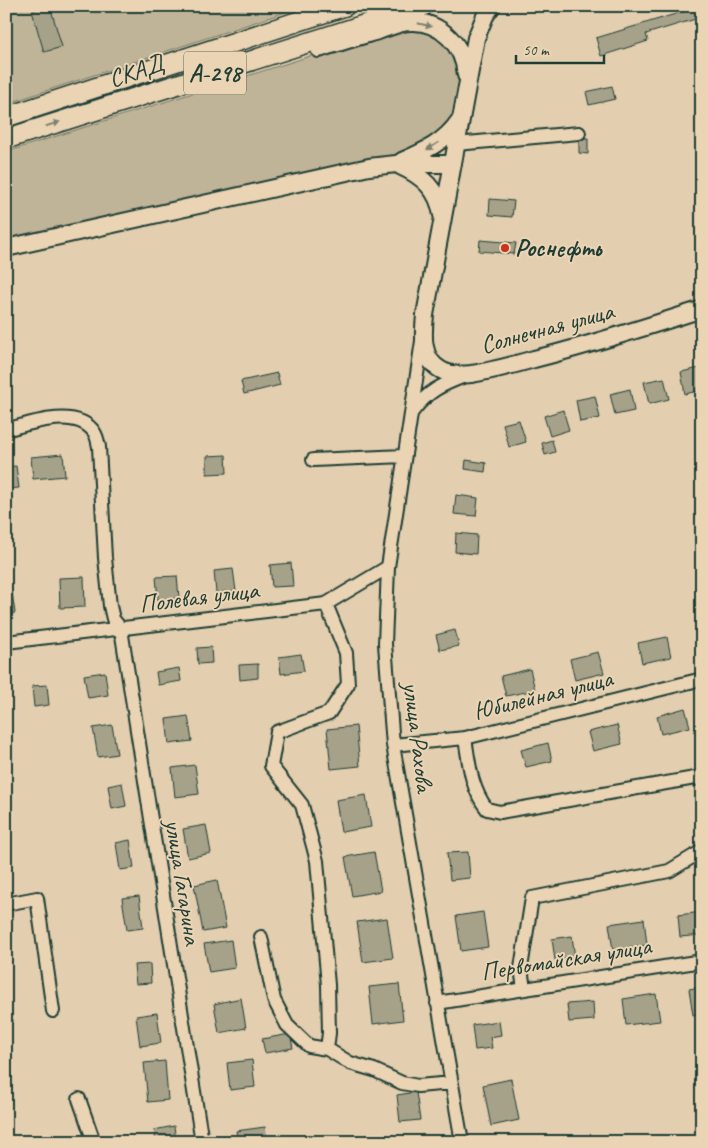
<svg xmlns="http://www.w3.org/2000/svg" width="708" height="1148" font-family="Caveat,sans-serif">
<rect width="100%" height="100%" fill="#e3ceaf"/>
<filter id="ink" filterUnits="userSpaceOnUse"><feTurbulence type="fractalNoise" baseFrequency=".02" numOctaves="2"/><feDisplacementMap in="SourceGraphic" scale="10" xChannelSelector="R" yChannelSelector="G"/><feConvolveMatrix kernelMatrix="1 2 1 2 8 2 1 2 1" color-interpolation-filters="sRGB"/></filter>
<g filter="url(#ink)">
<path fill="#bfb398" stroke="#6f7866" d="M6 6H304L6 104Z
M411 26 446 39 461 77 456 114 451 124 408 153 6 242V152L402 27Z"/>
<path fill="#a6a189" stroke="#1f3d34" d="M50 6 62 47 44 52 32 11Z
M702 6V17L646 34 648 41 601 56 596 38Z
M612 86 615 99 589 105 586 92Z
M579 138H588V154L579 153Z
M490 199 514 201 512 217 489 215Z
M480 240 516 243 514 254 479 251Z
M700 368 702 390 685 394 681 372Z
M277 373 280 385 244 394 241 381Z
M664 378 669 399 649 404 644 382Z
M630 389 634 411 615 415 610 394Z
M595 396 600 418 580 422 576 400Z
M563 410 569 430 550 436 544 416Z
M519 420 526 442 509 447 503 424Z
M552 440 555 452 545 455 542 443Z
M63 454 65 476 33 479 31 457Z
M226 455 227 473 207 474V456Z
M466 460 486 463 485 472 465 469Z
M16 466 19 488 6 489V467Z
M456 495 478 498 476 516 454 514Z
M456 533 477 535 476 554 455 552Z
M291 563 293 586 272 587 270 565Z
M233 569 236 591 216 593 214 571Z
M177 576 179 598 158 600 156 577Z
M84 577 85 607 60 608 59 578Z
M12 592 15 613 6 614V593Z
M455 630 459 646 440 650 436 635Z
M667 637 671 657 642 663 638 643Z
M211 647 212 663 198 664 197 648Z
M598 652 604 673 575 680 570 659Z
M301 654 304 671 281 674 279 657Z
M258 664V678L240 680 239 665Z
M179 668 181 681 158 685 156 672Z
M530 669 535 690 506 696 501 676Z
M105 672 108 695 88 698 84 675Z
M47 685 49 705 34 707 32 686Z
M685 708 690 727 661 734 657 716Z
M188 716 192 741 169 744 166 719Z
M112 725 117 754 98 757 93 728Z
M617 725 622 744 593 751 588 732Z
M356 726 360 766 331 769 327 729Z
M548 743 552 761 526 767 521 750Z
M195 765 199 794 175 797 172 768Z
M122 783 126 806 112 809 108 786Z
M366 795 371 827 341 832 336 800Z
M206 825 211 853 188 858 183 829Z
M130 840 134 868 120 870 116 843Z
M374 852 381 891 352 896 345 857Z
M468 852 470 878 450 880 447 853Z
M217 880 226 928 203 932 194 885Z
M139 896 143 928 127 930 122 898Z
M483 912 488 947 461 951 456 916Z
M702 912V935L680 937 678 915Z
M387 918 393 958 363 962 357 922Z
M644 919 647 945 613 950 609 924Z
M572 936 575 958 555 960 552 939Z
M231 940 235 968 209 972 204 944Z
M150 964 151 983 136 984 134 965Z
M399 984 403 1020 373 1024 369 987Z
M702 987V1013L693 1015 689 989Z
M656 994 660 1021 626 1025 623 999Z
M241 998 246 1028 219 1033 214 1004Z
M593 1002 594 1020 569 1022 567 1004Z
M157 1013 161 1043 140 1046 136 1016Z
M499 1021 501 1035 490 1037 492 1048 475 1050 472 1025Z
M290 1034 293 1048 265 1053 262 1039Z
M252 1060 255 1087 230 1090 227 1063Z
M165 1061 168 1100 148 1102 144 1063Z
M511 1079 519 1120 491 1126 483 1085Z
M416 1092 420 1120 400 1122 397 1095Z
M174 1126 176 1142H156L154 1130Z
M265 1127 267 1142H238L236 1131Z"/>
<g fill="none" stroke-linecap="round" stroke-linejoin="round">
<g stroke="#1f3d34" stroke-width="16">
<path id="minor" d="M456 144 579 133
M422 341 388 567 385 644 393 745 462 1142
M412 412C428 391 441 385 465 376
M6 430C30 423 77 407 94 432 97 436 98 442 99 447L105 558 110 606 113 619 121 629 202 1142
M313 460 404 456
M326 604 346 653 348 684 329 713 277 732 271 766 302 805 317 861 328 985 329 1033 327 1049
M6 642 326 604 388 567
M465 738C469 763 471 789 487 809L500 812 695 778 702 780
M393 745 465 738 702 679
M6 904 37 898 53 1011
M261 937 274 1000 287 1025 309 1046 327 1049 350 1063 374 1070 402 1083 418 1086 452 1083
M524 989 521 968 532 898 669 871 702 851
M437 1003 702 961
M79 1099 94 1142"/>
</g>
<g stroke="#1f3d34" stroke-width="20">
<path id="major" d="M492 6 485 16 476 38 425 315C423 335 421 359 441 370 449 375 462 375 471 374 492 371 513 365 534 359 591 345 646 327 702 309
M319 49C340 42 361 36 381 30 390 27 401 22 411 22 441 21 464 46 466 75
M402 161C425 151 445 142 459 121
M400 166C422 176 438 189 442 215
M6 248 369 167 396 164H453"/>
</g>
<g stroke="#1f3d34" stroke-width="22">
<path id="highway" d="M6 117 345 6
M6 139 423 6"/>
</g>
<use href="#minor" stroke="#ebd4b4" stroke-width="12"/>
<use href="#major" stroke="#ebd4b4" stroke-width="16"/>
<use href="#highway" stroke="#ebd4b4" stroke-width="19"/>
</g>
<defs><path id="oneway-solid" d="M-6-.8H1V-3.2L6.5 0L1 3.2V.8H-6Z" transform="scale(1.25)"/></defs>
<g fill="#7b816e">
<use href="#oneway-solid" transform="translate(425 25) rotate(14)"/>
<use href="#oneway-solid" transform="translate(53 124) rotate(-18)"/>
<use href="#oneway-solid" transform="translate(433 146) rotate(148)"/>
</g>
</g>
<circle fill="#c8321e" stroke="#ebd4b4" stroke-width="2" cx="505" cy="248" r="5"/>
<g text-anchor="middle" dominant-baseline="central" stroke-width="4" stroke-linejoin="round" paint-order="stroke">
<rect fill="#ebd4b4" stroke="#5c6a5a" stroke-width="1" x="184" y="51.5" width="62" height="43" rx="4"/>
<g font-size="24" font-weight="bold" fill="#1f3d34">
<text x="215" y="73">А-298</text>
</g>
<g font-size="25" fill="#1f3d34" stroke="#ebd4b4">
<text transform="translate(136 71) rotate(-18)">СКАД</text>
<text transform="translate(547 328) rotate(-15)">Солнечная улица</text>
<text transform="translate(199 597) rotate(-7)">Полевая улица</text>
<text transform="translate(543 695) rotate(-14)">Юбилейная улица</text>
<text transform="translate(418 737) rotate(83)">улица Рахова</text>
<text transform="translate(183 882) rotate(81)">улица Гагарина</text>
<text transform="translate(566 959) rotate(-9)">Первомайская улица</text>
</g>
<g font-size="25" font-weight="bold" fill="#1f3d34" stroke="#ebd4b4" text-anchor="start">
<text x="515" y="248">Роснефть</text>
</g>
</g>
<rect width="708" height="1148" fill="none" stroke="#ebd4b4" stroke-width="25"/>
<rect x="12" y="12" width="683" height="1123" fill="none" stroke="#1f3d34" stroke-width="2" filter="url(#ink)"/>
<path d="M516 55v8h88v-8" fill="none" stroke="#1f3d34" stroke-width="2.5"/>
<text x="523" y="55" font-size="15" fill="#1f3d34" stroke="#ebd4b4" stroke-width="4" paint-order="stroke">50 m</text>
</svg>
